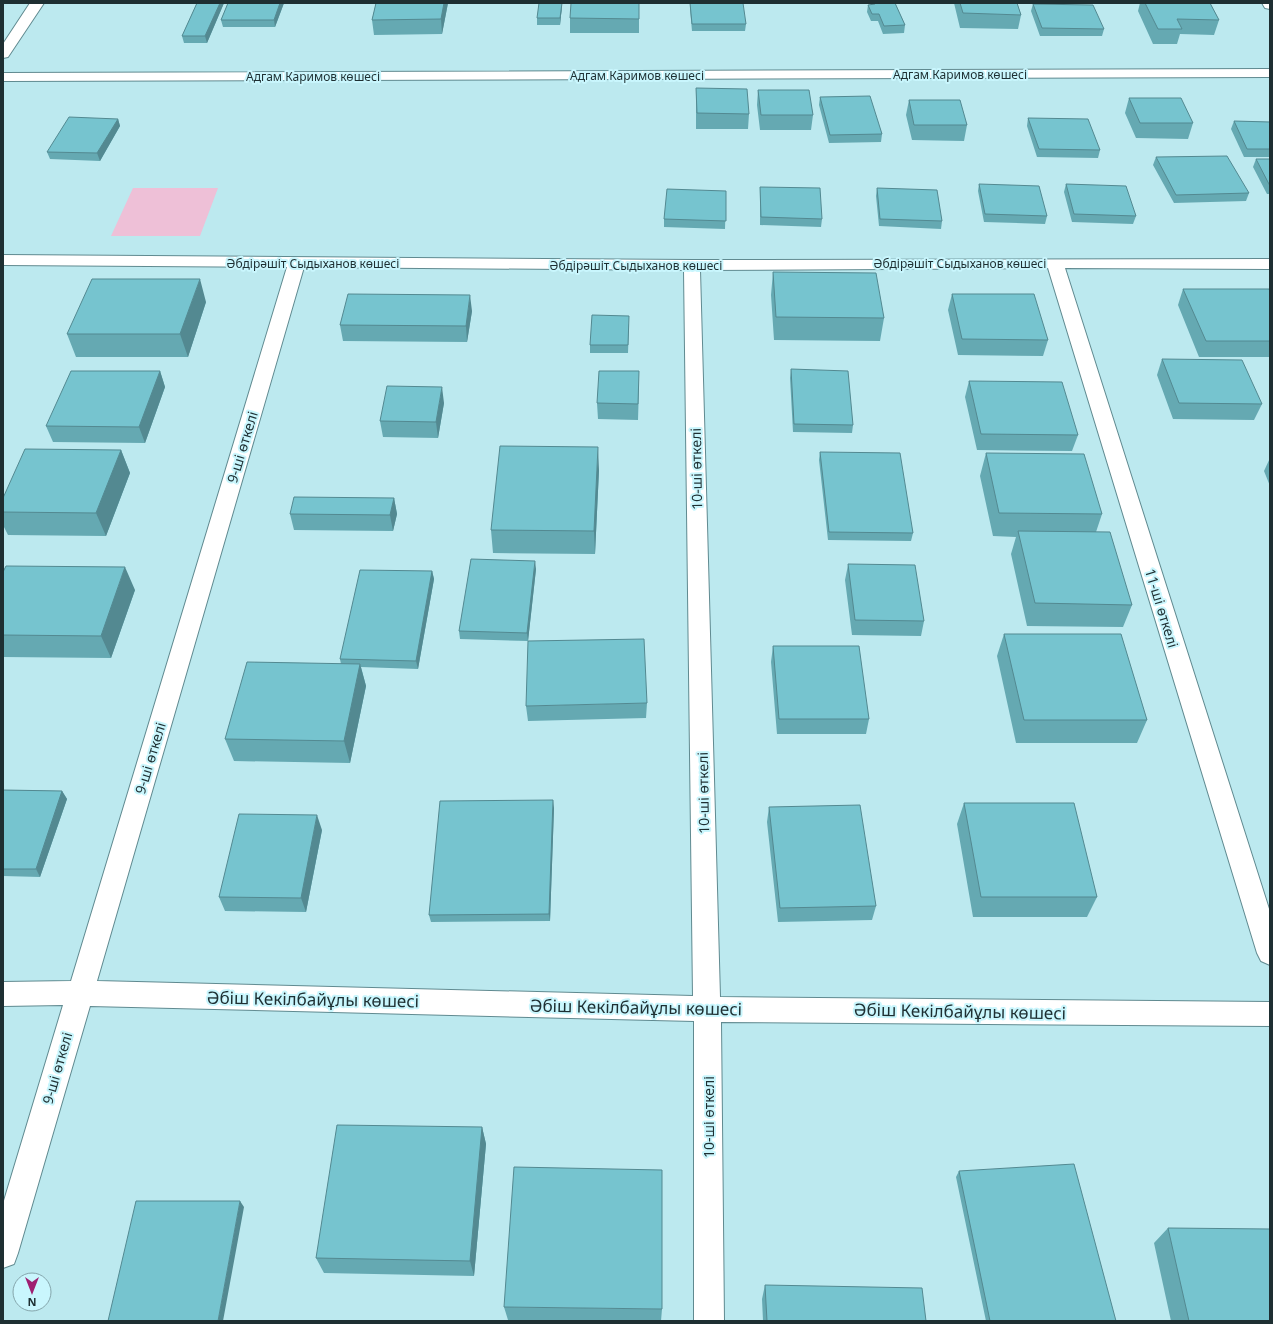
<svg xmlns="http://www.w3.org/2000/svg" width="1273" height="1324" font-family="'Noto Sans',sans-serif">
<rect width="100%" height="100%" fill="#bce9ef"/>
<path fill="#eec0d7" d="M133 188H218L200 236H111Z"/>
<g fill="none" stroke-linecap="round" stroke-linejoin="round">
<g stroke="#608a90" stroke-width="2">
<path id="street" d="M30 3H44L8 57 3 58V44Z
M1262 3H1270V9L1265 8Z
M1270 69V77L3 81V73Z
M3 255 692 260 1270 259V269L1065 268 1270 912V965L1261 961 1257 953 1048 268 700 270 720 997 1270 1002V1026L721 1022 724 1321H694V1021L90 1006 18 1253 14 1264 3 1268V1204L63 1005 3 1006V982L71 981 287 267 3 265ZM304 267 684 270 693 996 97 981Z"/>
</g>
<use href="#street" fill="#fff" fill-rule="evenodd"/>
</g>
<path fill="#65a9b2" d="M197 3H224L207 43H184L182 36Z
M228 3H284L275 27H223L221 20Z
M376 3H448L442 34 374 35 372 20Z
M639 3V33H570V18Z
M690 3 746 24 745 31H692L690 9Z
M872 3H895L905 25 904 33 883 34 878 21H871L867 12 868 5H872Z
M954 3H1017L1021 15 1018 29 960 28Z
M1140 3H1210L1219 20 1214 35 1180 34 1177 44H1153L1138 11Z
M1033 4 1104 29 1102 36H1040L1031 11Z
M562 6 560 25H537V18Z
M696 88 749 114 748 129H696Z
M758 90 813 115 811 130H760L757 105Z
M820 97 882 134 881 142 829 143 819 105Z
M1129 98 1193 123 1188 139 1136 138 1125 113Z
M909 100 967 125 964 141 912 140 906 115Z
M1028 118 1100 150 1098 158 1037 157 1027 126Z
M118 119 120 126 100 161 50 159 47 152Z
M1234 121 1270 122V157H1244L1231 129Z
M1156 157 1249 193 1246 201 1174 203 1153 165Z
M1256 159H1270V194H1267L1253 167Z
M979 184 1047 216 1045 224 984 222 978 191Z
M1066 184 1136 216 1133 224 1072 222 1064 192Z
M760 187 822 219 821 227 760 225Z
M877 188 942 221 941 229 879 226 876 196Z
M726 191 725 229 664 227V219Z
M773 272 884 318 880 341 774 340 771 295Z
M1183 289 1270 291V357H1199L1178 305Z
M952 294 1048 340 1043 356 958 355 948 310Z
M206 302 188 357H76L67 334Z
M472 311 467 342 343 341 340 325Z
M629 324 628 353H590V345Z
M1162 359 1262 404 1254 420 1173 419 1157 375Z
M791 369 853 425 852 433 793 432 790 378Z
M160 371 165 387 145 443 53 442 46 426Z
M969 381 1078 435 1072 451 977 450 965 397Z
M639 387 638 420 598 419 597 403Z
M444 403 438 438 383 437 380 421Z
M121 450 130 473 106 536 8 535 3 525V498Z
M820 452 913 533 911 541 828 540 819 460Z
M986 453 1102 514 1096 532 1132 605 1123 627 1027 626 1011 554 1016 537 993 536 980 476Z
M1270 458V486L1264 471Z
M599 470 595 554 493 553 491 530Z
M394 498 397 514 393 531 294 530 290 514Z
M848 565 924 621 921 636 852 635 845 580Z
M536 569 528 641 460 639 459 631Z
M432 571 434 579 418 669 361 667 366 686 350 763 234 761 225 739 341 664 340 659Z
M3 572 135 590 111 658 3 657Z
M1004 634 1147 720 1137 743H1016L997 656Z
M773 646 869 719 866 734H777L771 662Z
M647 703 646 718 528 721 526 706Z
M3 790 62 791 67 799 40 877 3 876Z
M964 803 1097 897 1087 917H973L957 824Z
M769 807 876 906 872 920 778 922 767 822Z
M554 808 550 921 431 922 429 915Z
M322 830 306 912 225 911 219 897Z
M482 1127 486 1144 474 1276 324 1273 316 1258Z
M959 1171 1116 1321H986L956 1177Z
M1168 1228 1270 1321H1171L1154 1243Z
M765 1285 926 1321H763L762 1299Z
M504 1307 662 1309 661 1321 508 1320Z"/>
<path fill="#538991" d="M220 3H224L207 43 205 36Z
M280 3H284L275 27 274 20Z
M444 3H448L442 34 441 19Z
M562 3V6L560 25V18Z
M118 119 120 126 100 161 97 153Z
M200 279 206 302 188 357 180 334Z
M470 295 472 311 467 342 466 326Z
M160 371 165 387 145 443 139 427Z
M442 387 444 403 438 438 436 422Z
M598 447 599 470 595 554 594 531Z
M121 450 130 473 106 536 96 513Z
M394 498 397 514 393 531 390 515Z
M535 561 536 569 528 641 527 633Z
M125 567 135 590 111 658 101 636Z
M432 571 434 579 418 669 416 661Z
M360 664 366 686 350 763 344 741Z
M62 791 67 799 40 877 36 869Z
M553 800 554 808 550 921 549 914Z
M317 815 322 830 306 912 301 898Z
M482 1127 486 1144 474 1276 470 1261Z
M240 1201 244 1207 223 1321H218Z"/>
<path fill="#76c4cf" stroke="#538991" d="M197 3H220L205 36H182Z
M228 3H280L274 20H221Z
M376 3H444L441 19 372 20Z
M539 3H562L560 18H537Z
M571 3H639V19L570 18Z
M690 3H743L746 24H692Z
M874 3H895L905 25 884 26 879 14H872L868 5 875 4Z
M960 3H1017L1021 15 963 13Z
M1145 3H1210L1219 20 1177 19 1182 29H1158Z
M1033 4 1093 5 1104 29 1042 28Z
M696 88 747 89 749 114 697 113Z
M758 90H809L813 115H761Z
M870 96 882 134 830 135 820 97Z
M1129 98H1181L1193 123H1140Z
M909 100H960L967 125H914Z
M69 117 118 119 97 153 47 152Z
M1028 118 1088 119 1100 150 1039 149Z
M1234 121 1270 122V149H1247Z
M1227 156 1249 193 1176 195 1156 157Z
M1256 159H1270V186Z
M979 184 1039 186 1047 216 985 214Z
M1066 184 1126 186 1136 216 1074 214Z
M760 187 820 188 822 219 761 217Z
M877 188 937 190 942 221 880 219Z
M667 189 726 191V221L664 219Z
M773 272 876 273 884 318 776 317Z
M92 279H200L180 334H67Z
M1183 289H1269L1270 291V341H1206Z
M348 294 470 295 466 326 340 325Z
M952 294H1034L1048 340 962 339Z
M592 315 629 316 628 345H590Z
M1162 359 1242 360 1262 404 1179 403Z
M791 369 848 371 853 425 794 424Z
M71 371H160L139 427 46 426Z
M599 371H639L638 404 597 403Z
M969 381 1062 382 1078 435 981 434Z
M387 386 442 387 436 422 380 421Z
M500 446 598 447 594 531 491 530Z
M25 449 121 450 96 513 3 512V498Z
M820 452 900 453 913 533 829 532Z
M986 453 1084 454 1102 514 999 513Z
M294 497 394 498 390 515 290 514Z
M1018 531 1110 532 1132 605 1035 603Z
M471 559 535 561 527 633 459 631Z
M848 564 915 565 924 621 855 620Z
M6 566 125 567 101 636 3 635V572Z
M360 570 432 571 416 661 340 659Z
M1004 634H1121L1147 720H1024Z
M644 639 647 703 526 706 528 641Z
M773 646H859L869 719H779Z
M247 662 360 664 344 741 225 739Z
M3 790 62 791 36 869H3Z
M553 800 549 914 429 915 440 801Z
M964 803H1074L1097 897H981Z
M860 805 876 906 780 908 769 807Z
M239 814 317 815 301 898 219 897Z
M337 1125 482 1127 470 1261 316 1258Z
M1074 1164 1116 1321H990L959 1171Z
M514 1167 662 1170V1309L504 1307Z
M136 1201H240L218 1321H108Z
M1168 1228 1270 1229V1321H1189Z
M765 1285 922 1288 926 1321H767Z"/>
<g text-anchor="middle" dominant-baseline="central" stroke-width="4" stroke-linejoin="round" paint-order="stroke">
<g font-size="12" fill="#1e2f32" stroke="#c9f6fd">
<text x="960" y="74">Адгам Каримов көшесі</text>
<text x="637" y="75">Адгам Каримов көшесі</text>
<text x="313" y="76">Адгам Каримов көшесі</text>
<text x="313" y="263">Әбдірәшіт Сыдыханов көшесі</text>
<text x="960" y="263">Әбдірәшіт Сыдыханов көшесі</text>
<text x="636" y="265">Әбдірәшіт Сыдыханов көшесі</text>
</g>
<g font-size="14" fill="#1e2f32" stroke="#c9f6fd">
<text transform="translate(242 447) rotate(-73)">9-ші өткелі</text>
<text transform="translate(696 469) rotate(-91)">10-ші өткелі</text>
<text transform="translate(1162 608) rotate(73)">11-ші өткелі</text>
<text transform="translate(150 758) rotate(-73)">9-ші өткелі</text>
<text transform="translate(703 793) rotate(-91)">10-ші өткелі</text>
<text transform="translate(57 1068) rotate(-74)">9-ші өткелі</text>
<text transform="translate(708 1117) rotate(-90)">10-ші өткелі</text>
</g>
<g font-size="17" fill="#1e2f32" stroke="#c9f6fd">
<text transform="translate(313 999) rotate(1)">Әбіш Кекілбайұлы көшесі</text>
<text transform="translate(636 1007) rotate(1)">Әбіш Кекілбайұлы көшесі</text>
<text transform="translate(960 1011) rotate(1)">Әбіш Кекілбайұлы көшесі</text>
</g>
</g>
<rect width="1273" height="1324" fill="none" stroke="#1e2f32" stroke-width="8"/>
<g transform="translate(32 1292) rotate(180)"><circle r="19" fill="#c9f6fd" stroke="#85a6ac"/>
<path d="M0-3L7 15L0 10L-7 15Z" fill="#9f1f71"/>
<text y="-6" font-size="11" font-weight="bold" text-anchor="middle" fill="#1e2f32">N</text>
</g>
</svg>
